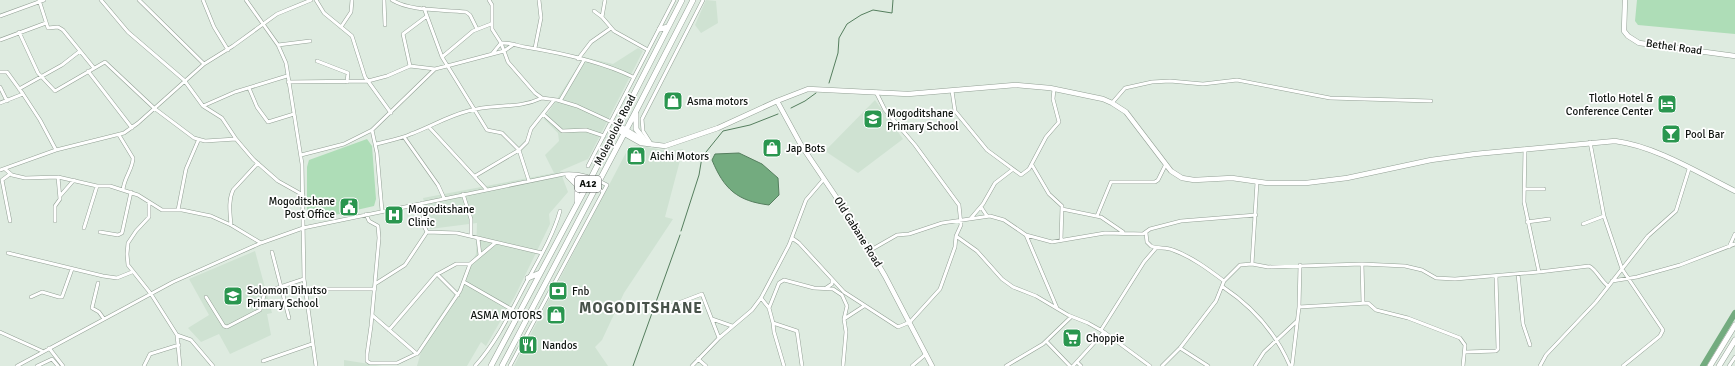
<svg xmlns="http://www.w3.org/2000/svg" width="1735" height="366" font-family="Signika,sans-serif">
<rect width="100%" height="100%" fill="#deebe0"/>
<path fill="#cfe2d2" d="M706 0 716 1 718 23 701 33 695 25Z
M638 48 643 51 588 159 560 171 568 192 549 214 550 224 515 296 486 346 481 342 467 366H417L425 338 458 289 476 254 477 223 430 229 423 198 554 173 545 155 559 141 558 133 544 119 584 57 613 64Z
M875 100 903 139 858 173 825 151Z
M637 145 667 151 683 149 665 217 673 219 624 293 602 340 595 347 608 366H514L629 147Z
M255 251 272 313 267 314 271 335 230 354 219 334 201 342 188 328 209 315 189 279Z
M344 360 382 366H344Z"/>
<path fill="#aeddb7" d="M1637 0H1735V34L1638 25 1635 21Z
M367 139 372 146 376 199 374 206 313 220 307 216V167L309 160Z"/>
<path fill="#73ab7f" stroke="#557e5e" d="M739 153 762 164 778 178 779 195 769 205C737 201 724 189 712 160L715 154Z"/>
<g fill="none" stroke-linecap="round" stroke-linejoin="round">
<path stroke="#557e5e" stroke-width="1" d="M829 83 838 53 839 38 847 24 861 15 873 10 892 13 893 0
M791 108 805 101 816 93
M681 231 699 175 702 157 723 131 750 125 778 114
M633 366 680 235"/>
<path stroke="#73ab7f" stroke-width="6" d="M1703 366 1735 313"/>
<g stroke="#93a095" stroke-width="4">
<path id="street" d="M39 0 48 28 58 27 63 30 94 68
M101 0 128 32 184 80 203 106 222 118 236 139 253 159 278 181 303 195
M139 0 204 64
M203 0 214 27 228 50
M246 0 278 45 286 63 302 164 304 279 316 366
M316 0 324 13 352 36 365 77 391 113
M384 0 385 25
M392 0C412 12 443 9 466 12L470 15 477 29
M424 8 442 57 487 130 502 133 519 150 529 181
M594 11 602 17 614 31 648 50
M0 16 44 0
M602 17 605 0
M341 27 351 12 352 0
M19 32 38 73 55 91 105 62 154 108 194 138 205 141 236 139
M0 40 46 23
M278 45 310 41
M535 48 541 18 539 0
M492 54 501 43C510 42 517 46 525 47 562 53 600 61 633 77
M442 57 473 31 491 24
M578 59 591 42 611 28
M317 61 348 73 347 82
M410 66 435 69 447 66 504 51 514 44
M88 71 132 128
M0 72H7L23 94
M288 82 368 81 387 76 410 66 403 34 427 16
M0 87 7 101
M249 88 257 107 268 122 294 114
M19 89 62 65 80 51
M952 91 955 111 987 150 1021 175 1029 169 1046 137 1059 122 1053 99 1054 89
M542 98 557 100 577 106 618 125
M560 101 584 60
M0 103 23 94 40 120 56 150
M1112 103 1125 88 1152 82 1170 81 1203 84 1237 80 1330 98 1431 101
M203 106 235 92 287 76
M543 114 562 131 586 130 604 136
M429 127 486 189
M372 130 377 153 382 211
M119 135 133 158C133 169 124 177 123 190
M404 137 438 185 444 198
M376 144C388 141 400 139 411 134 430 127 448 116 468 111 494 103 516 110 542 98L535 93 508 62 501 43 492 29V5L489 0
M652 145 643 131 642 119 703 0
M1525 149 1524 202 1539 272
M301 155 344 144 372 130 435 69
M1032 165 1049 194 1062 206 1061 240
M588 166 674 0
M5 169 12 175 25 178 58 177 97 186H110L138 195 162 210H182L211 216 231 225 261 243
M0 170 56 150 124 133 138 123 204 64 233 46 277 14 311 0
M475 176 519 150 527 142 531 129 554 100
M570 176 586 180 603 192
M1524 189H1544
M463 194 471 219V236
M60 196 74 180
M149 202V217L136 231 128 243 127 254 128 265 151 294 177 335 180 366
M422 203 424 226 427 232 457 233 542 253
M981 207 987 216
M1062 209 1101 217 1123 232
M178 210 186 169 198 141
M366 214 369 221 378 226 379 238 371 326 367 354V361L370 363H397L418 353 460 291 470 264 495 243
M1097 216 1111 182H1155L1158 180 1165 166
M1604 216 1622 269 1663 330 1660 336 1623 366
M971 218 983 204 995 183 1012 170
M10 221 2 180 10 174
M55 221V206L60 199 58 177
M1527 222 1549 219
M1583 224 1604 216 1590 142
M231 225C230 213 228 201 233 190L258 163
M84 228 97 186
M100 232 118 235 122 233 131 192
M1146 233 1147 242 1151 246C1158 249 1166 247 1173 250 1192 257 1208 269 1224 281
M1026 235 1057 308
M956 236 977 251 1002 279 1013 287 1036 296 1068 315 1088 323 1104 332 1150 366
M792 238 799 243 844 292 898 327 910 322 940 289 955 247 956 236 961 225 959 205 915 145 885 110 876 92
M478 239 480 255
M1729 247 1735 234
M869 251 897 235 909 234 942 223 990 216 1004 220 1026 235 1052 242 1105 233 1143 234 1150 229 1181 221 1256 215
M272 252 289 318
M8 253 103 276 117 278 132 272
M1252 264 1257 182
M1362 264 1363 303
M437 274 458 295
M1518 274 1523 324 1530 345
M1612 281 1637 277 1680 265 1735 244
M464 282 511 309
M98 283 92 308 99 312 104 319
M375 284 405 265 427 232
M1223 287C1253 307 1276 333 1290 366
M826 288 832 284V279
M305 289H375
M31 297 42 292 59 297H62L72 269
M206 297 224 326 227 327 260 310 265 292 304 279
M761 298 769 308 773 323 797 331 802 366
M668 307 702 294 719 338
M1299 307 1368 303 1376 310 1408 318 1460 338 1465 345 1463 366
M769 308 779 283 784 280 814 288 833 289 842 295 847 306 844 319 846 332 843 366
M372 315 417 354
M712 319 732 326
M844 319 864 306
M773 323 774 332 784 366
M389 330 436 275 456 264H470
M1101 330 1144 262 1156 248
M0 332 42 351
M177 335 191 340 213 366
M1047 342 1070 366
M49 348 63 366
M1180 348 1208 366
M1466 352 1496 351 1498 349 1496 276
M698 359 706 366
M263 361 312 344
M1077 362 1081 366
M17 366 173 282 261 243 303 228 564 174C581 173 592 177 607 185L510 366
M37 366 52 359 58 366
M144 366 150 354 179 345
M475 366C497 342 511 311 526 283 539 259 553 236 560 211
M692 366 719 338 752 310 761 298 789 245 806 200 824 179
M912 366 926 354
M1006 366 1043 344 1071 317
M1073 366 1104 332
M1162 366 1180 348 1216 301 1224 281 1240 265 1252 264 1268 267 1362 264 1405 266 1422 270 1436 278 1455 279 1539 272 1589 266C1597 270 1600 280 1608 286
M1255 366 1264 352 1297 321
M1292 366 1299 307 1300 265
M1540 366 1546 355 1596 302 1648 236 1676 211 1689 169
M1729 366 1735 357"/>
</g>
<g stroke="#93a095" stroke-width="5.5">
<path id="secondary" d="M1625 0 1624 31 1628 36 1639 43 1735 56
M777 101 801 145 853 222 885 276 932 366
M618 125 646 142
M616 129 641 143 665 146 718 128 777 101 808 89 908 94 1015 85 1050 88 1103 99 1112 103 1126 112 1171 171 1182 178 1194 180 1232 178 1267 183H1306L1347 178 1431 160 1475 154 1615 141C1655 146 1699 173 1735 191"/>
</g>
<g stroke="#93a095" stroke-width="6">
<path id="primary" d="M660 29 668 27
M636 114V129L647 143
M568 176 577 185V201
M528 278 540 273
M491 366 592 176 682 0
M502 366 636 111 693 0
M1710 366 1735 325
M1719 366 1735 340"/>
</g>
<use href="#street" stroke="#fff" stroke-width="3"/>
<use href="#secondary" stroke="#fff" stroke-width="4.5"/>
<use href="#primary" stroke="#fff" stroke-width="5"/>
</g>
<defs>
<g id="shop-square" transform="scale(1)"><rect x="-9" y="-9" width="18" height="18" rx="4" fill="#2a964f" stroke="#fff"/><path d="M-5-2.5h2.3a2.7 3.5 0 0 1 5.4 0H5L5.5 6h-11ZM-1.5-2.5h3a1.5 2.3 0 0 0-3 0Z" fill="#fff"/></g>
<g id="hotel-square" transform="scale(1)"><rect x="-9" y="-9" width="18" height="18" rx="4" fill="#2a964f" stroke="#fff"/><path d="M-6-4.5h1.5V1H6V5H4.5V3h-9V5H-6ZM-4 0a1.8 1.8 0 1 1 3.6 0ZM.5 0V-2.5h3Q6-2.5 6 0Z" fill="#fff"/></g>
<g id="school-square" transform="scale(1)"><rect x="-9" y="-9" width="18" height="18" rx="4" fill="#2a964f" stroke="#fff"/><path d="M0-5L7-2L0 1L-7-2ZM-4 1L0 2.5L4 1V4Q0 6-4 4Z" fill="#fff"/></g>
<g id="bar-square" transform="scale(1)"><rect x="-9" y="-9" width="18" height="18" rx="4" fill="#2a964f" stroke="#fff"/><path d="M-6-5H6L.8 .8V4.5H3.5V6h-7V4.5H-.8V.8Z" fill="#fff"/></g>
<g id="civic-square" transform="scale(1)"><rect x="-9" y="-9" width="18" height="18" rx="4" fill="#2a964f" stroke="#fff"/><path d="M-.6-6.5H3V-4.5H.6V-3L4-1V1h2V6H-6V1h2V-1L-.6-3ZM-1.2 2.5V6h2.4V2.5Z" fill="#fff"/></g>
<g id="hospital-square" transform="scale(1)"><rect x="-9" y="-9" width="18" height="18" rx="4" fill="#2a964f" stroke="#fff"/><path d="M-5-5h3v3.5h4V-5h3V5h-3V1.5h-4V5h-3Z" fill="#fff"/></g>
<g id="bank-square" transform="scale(1)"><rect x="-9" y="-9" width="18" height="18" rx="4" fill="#2a964f" stroke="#fff"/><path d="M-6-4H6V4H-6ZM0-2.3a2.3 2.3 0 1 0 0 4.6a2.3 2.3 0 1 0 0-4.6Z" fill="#fff"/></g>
<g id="supermarket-square" transform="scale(1)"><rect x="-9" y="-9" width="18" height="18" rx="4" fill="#2a964f" stroke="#fff"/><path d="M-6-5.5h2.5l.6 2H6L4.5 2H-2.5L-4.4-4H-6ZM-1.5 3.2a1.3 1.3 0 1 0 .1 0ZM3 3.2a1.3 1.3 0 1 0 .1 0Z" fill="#fff"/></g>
<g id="restaurant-square" transform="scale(1)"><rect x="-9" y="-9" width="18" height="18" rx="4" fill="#2a964f" stroke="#fff"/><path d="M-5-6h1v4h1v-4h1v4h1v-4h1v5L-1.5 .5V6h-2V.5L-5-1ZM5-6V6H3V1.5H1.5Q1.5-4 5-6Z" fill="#fff"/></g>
</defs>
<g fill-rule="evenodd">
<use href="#shop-square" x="673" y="101"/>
<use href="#hotel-square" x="1667" y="104"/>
<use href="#school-square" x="873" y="119"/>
<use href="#bar-square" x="1671" y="134"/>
<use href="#shop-square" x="772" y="148"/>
<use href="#shop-square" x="636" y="156"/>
<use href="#civic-square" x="349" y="207"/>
<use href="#hospital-square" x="394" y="215"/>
<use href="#bank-square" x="558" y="291"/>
<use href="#school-square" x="233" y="296"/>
<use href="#shop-square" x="556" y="315"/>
<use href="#supermarket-square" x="1072" y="338"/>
<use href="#restaurant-square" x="528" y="345"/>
</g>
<g text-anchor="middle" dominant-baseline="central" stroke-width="3.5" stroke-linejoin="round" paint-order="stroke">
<rect fill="#fff" stroke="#575a58" stroke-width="1" x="575" y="176" width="26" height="16" rx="3"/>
<g font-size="10" font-weight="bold" fill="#0f1410">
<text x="588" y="184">A12</text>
</g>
<g font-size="11" fill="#0f1410" stroke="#fff">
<text transform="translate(1674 47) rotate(8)">Bethel Road</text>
<text transform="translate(615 130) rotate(-63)">Molepolole Road</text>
<text transform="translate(858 232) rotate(58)">Old Gabane Road</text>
</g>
<g font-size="11" fill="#0f1410" stroke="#fff" text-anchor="start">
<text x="1653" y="98" text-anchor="end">Tlotlo Hotel &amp;<tspan x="1653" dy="13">Conference Center</tspan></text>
<text x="687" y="101">Asma motors</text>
<text x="887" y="113">Mogoditshane<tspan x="887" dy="13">Primary School</tspan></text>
<text x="1685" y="134">Pool Bar</text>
<text x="786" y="148">Jap Bots</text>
<text x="650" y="156">Aichi Motors</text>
<text x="335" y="201" text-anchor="end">Mogoditshane<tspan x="335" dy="13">Post Office</tspan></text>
<text x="408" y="209">Mogoditshane<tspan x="408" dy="13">Clinic</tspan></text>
<text x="247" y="290">Solomon Dihutso<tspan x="247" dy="13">Primary School</tspan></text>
<text x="572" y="291">Fnb</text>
<text x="542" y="315" text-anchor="end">ASMA MOTORS</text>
<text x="1086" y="338">Choppie</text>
<text x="542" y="345">Nandos</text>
</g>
<g font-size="15" font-weight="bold" letter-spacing="1" fill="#475249" stroke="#fff">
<text x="641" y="308">MOGODITSHANE</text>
</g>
</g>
</svg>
